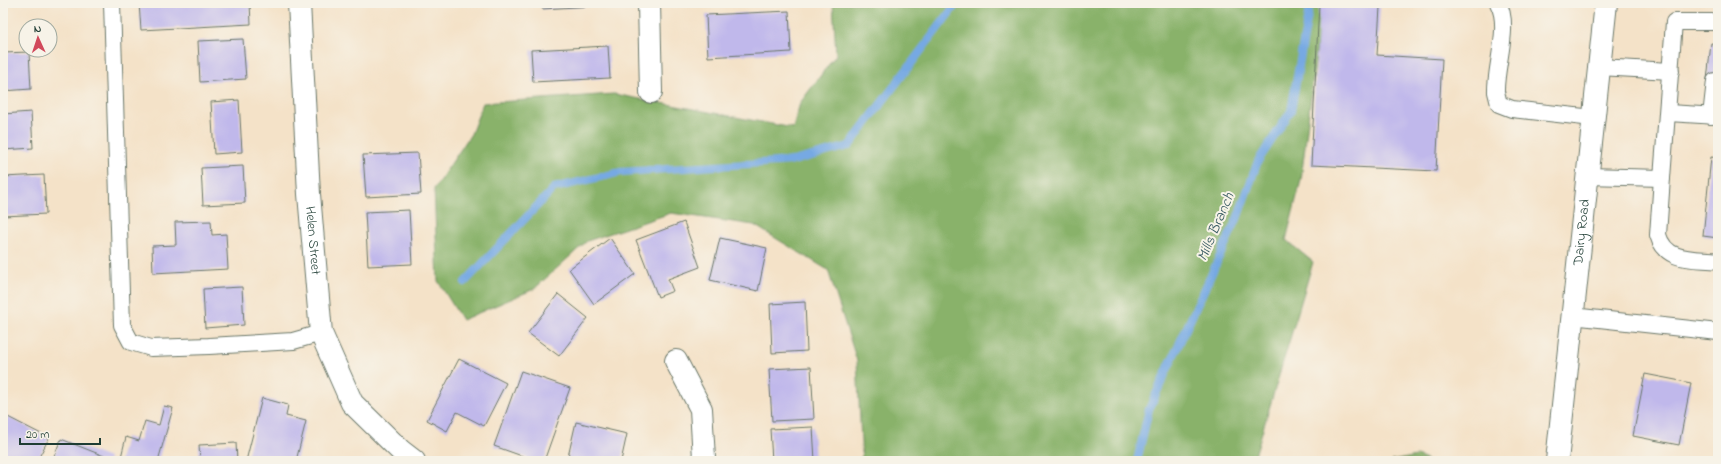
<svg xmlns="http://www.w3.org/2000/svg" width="1721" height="464" font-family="'Indie Flower',sans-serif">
<rect width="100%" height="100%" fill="#f7f3e8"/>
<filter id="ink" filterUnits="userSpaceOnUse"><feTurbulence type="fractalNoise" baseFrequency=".025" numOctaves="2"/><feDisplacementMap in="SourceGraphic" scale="8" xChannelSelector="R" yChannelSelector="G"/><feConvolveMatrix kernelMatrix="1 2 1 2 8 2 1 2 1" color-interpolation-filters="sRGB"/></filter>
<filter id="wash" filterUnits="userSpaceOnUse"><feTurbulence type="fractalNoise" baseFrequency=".012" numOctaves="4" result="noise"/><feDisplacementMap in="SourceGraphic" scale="16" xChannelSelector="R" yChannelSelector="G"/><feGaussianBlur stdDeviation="0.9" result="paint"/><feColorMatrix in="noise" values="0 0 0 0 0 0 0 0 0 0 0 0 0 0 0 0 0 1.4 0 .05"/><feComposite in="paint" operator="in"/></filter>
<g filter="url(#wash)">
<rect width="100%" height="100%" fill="#f4e2c8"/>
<!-- forest -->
<g fill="#89b26a" stroke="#54784f">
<path d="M833 3H1322L1301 180 1286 240 1313 262 1254 459 1260 461H862L857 361 828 270 754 225 671 213 587 241 534 289 462 320 438 281 434 189 471 134 483 103 614 94 793 128 800 103 836 55Z"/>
<path d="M1417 456 1428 461H1392Z"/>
</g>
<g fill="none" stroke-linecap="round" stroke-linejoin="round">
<!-- stream -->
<g stroke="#76a9e3" stroke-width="8">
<path d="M465 282 554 188 621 172 793 161 849 146 957 3"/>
<path d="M1137 461 1149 409 1237 219 1258 161 1291 111 1310 3"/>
</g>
</g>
<g id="blocks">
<!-- building -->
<g fill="#c0b8eb">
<path d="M139 3H250L251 24 141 30Z"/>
<path d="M542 3H594V6L542 9Z"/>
<path d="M1319 4 1380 7 1377 55 1442 59 1436 171 1311 165Z"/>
<path d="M789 11 791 52 708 57 706 15Z"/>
<path d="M243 39 246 79 200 82 198 41Z"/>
<path d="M1711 43 1718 44V81L1707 80Z"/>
<path d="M608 46 610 78 533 82 531 50Z"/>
<path d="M29 52 31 89 3 91V53Z"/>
<path d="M239 100 242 152 214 154 211 102Z"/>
<path d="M31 112 33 148 3 150V114Z"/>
<path d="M418 153 421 194 366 197 363 155Z"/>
<path d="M1711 157 1718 158V238L1703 236Z"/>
<path d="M243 166 245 203 203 205 201 168Z"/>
<path d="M44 175 46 214 3 216V177Z"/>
<path d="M409 210 412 264 368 266 365 212Z"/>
<path d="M211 221 212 235 226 234 228 269 153 273 152 246 176 245 175 222Z"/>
<path d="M684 222 700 267 668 279 673 291 658 297 636 240Z"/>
<path d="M610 238 635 274 594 304 569 269Z"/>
<path d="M720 238 767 248 758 291 710 280Z"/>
<path d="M242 287 244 325 205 328 203 289Z"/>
<path d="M558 294 588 318 559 356 528 333Z"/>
<path d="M805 302 807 351 772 353 770 304Z"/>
<path d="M459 359 506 383 484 426 457 412 447 431 427 420Z"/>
<path d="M811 367 814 419 772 421 769 369Z"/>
<path d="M521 371 570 388 544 461H536L494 446Z"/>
<path d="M1645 374 1691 383 1679 445 1633 436Z"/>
<path d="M262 398 288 405 286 416 306 421 296 461H281L269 458 268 461H246Z"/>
<path d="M164 406 173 408 158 461H120L126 437 139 441 145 421 159 425Z"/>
<path d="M4 415 49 438 37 461H3Z"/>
<path d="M576 422 627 434 621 461H567Z"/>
<path d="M813 427 815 461H772L770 429Z"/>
<path d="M61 439 109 458 108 461H52Z"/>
<path d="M236 443 237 461H200L199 445Z"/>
</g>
</g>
</g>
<g filter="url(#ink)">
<use href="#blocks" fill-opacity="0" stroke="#6a7768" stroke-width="1"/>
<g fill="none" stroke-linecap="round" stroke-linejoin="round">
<defs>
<g id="service">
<path d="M112 3 122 325 131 342 151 348 209 346 293 341 321 333"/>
<path d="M1498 3C1511 26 1495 66 1496 92 1497 96 1498 100 1499 104L1512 109 1593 118"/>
<path d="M1599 67 1671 71"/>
<path d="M1668 113 1718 116"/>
<path d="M1711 116 1715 81"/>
<path d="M1587 176 1662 178 1674 22H1718"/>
<path d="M1662 178 1658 235C1666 263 1694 258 1718 261"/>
<path d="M1572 316 1718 332"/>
</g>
<g id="minor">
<path id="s1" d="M299 3 309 194 321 333 352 403 401 451 414 461"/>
<path d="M649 3 651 92"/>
<path d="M676 361 701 409 704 458 703 461"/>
</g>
<g id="tertiary">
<path id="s2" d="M1557 461 1606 3"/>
</g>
</defs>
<!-- service casing -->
<use href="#service" stroke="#6a7768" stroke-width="18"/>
<!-- minor casing -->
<use href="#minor" stroke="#6a7768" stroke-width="24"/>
<!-- tertiary casing -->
<use href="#tertiary" stroke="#6a7768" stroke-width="24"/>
<!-- service -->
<use href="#service" stroke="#fff" stroke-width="16"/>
<!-- minor -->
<use href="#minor" stroke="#fff" stroke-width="22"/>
<!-- tertiary -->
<use href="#tertiary" stroke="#fff" stroke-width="22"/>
</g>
</g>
<g text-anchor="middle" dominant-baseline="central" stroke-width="4" stroke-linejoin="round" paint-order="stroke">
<!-- street labels -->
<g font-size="14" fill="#1f3d34" stroke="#f7f3e8">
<text stroke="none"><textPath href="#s2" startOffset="230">Dairy Road</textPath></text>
<text stroke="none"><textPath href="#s1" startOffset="238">Helen Street</textPath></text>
</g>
<!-- water labels -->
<g font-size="15" font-style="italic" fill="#355860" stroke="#f7f3e8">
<text transform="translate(1216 227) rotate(-67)">Mills Branch</text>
</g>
</g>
<!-- margin -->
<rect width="1721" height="464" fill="none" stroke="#f7f3e8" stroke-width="16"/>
<!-- north arrow -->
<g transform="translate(38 38) rotate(357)"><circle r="19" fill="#f7f3e8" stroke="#a1aaa0"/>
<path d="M0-3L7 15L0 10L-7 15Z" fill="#d1495b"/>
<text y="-6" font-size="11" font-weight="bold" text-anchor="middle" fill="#1f3d34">N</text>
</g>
<!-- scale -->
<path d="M20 438v6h80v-6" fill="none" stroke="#1f3d34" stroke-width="2"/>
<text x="26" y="438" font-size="12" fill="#1f3d34" stroke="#f7f3e8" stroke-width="3" paint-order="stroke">20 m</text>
</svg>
